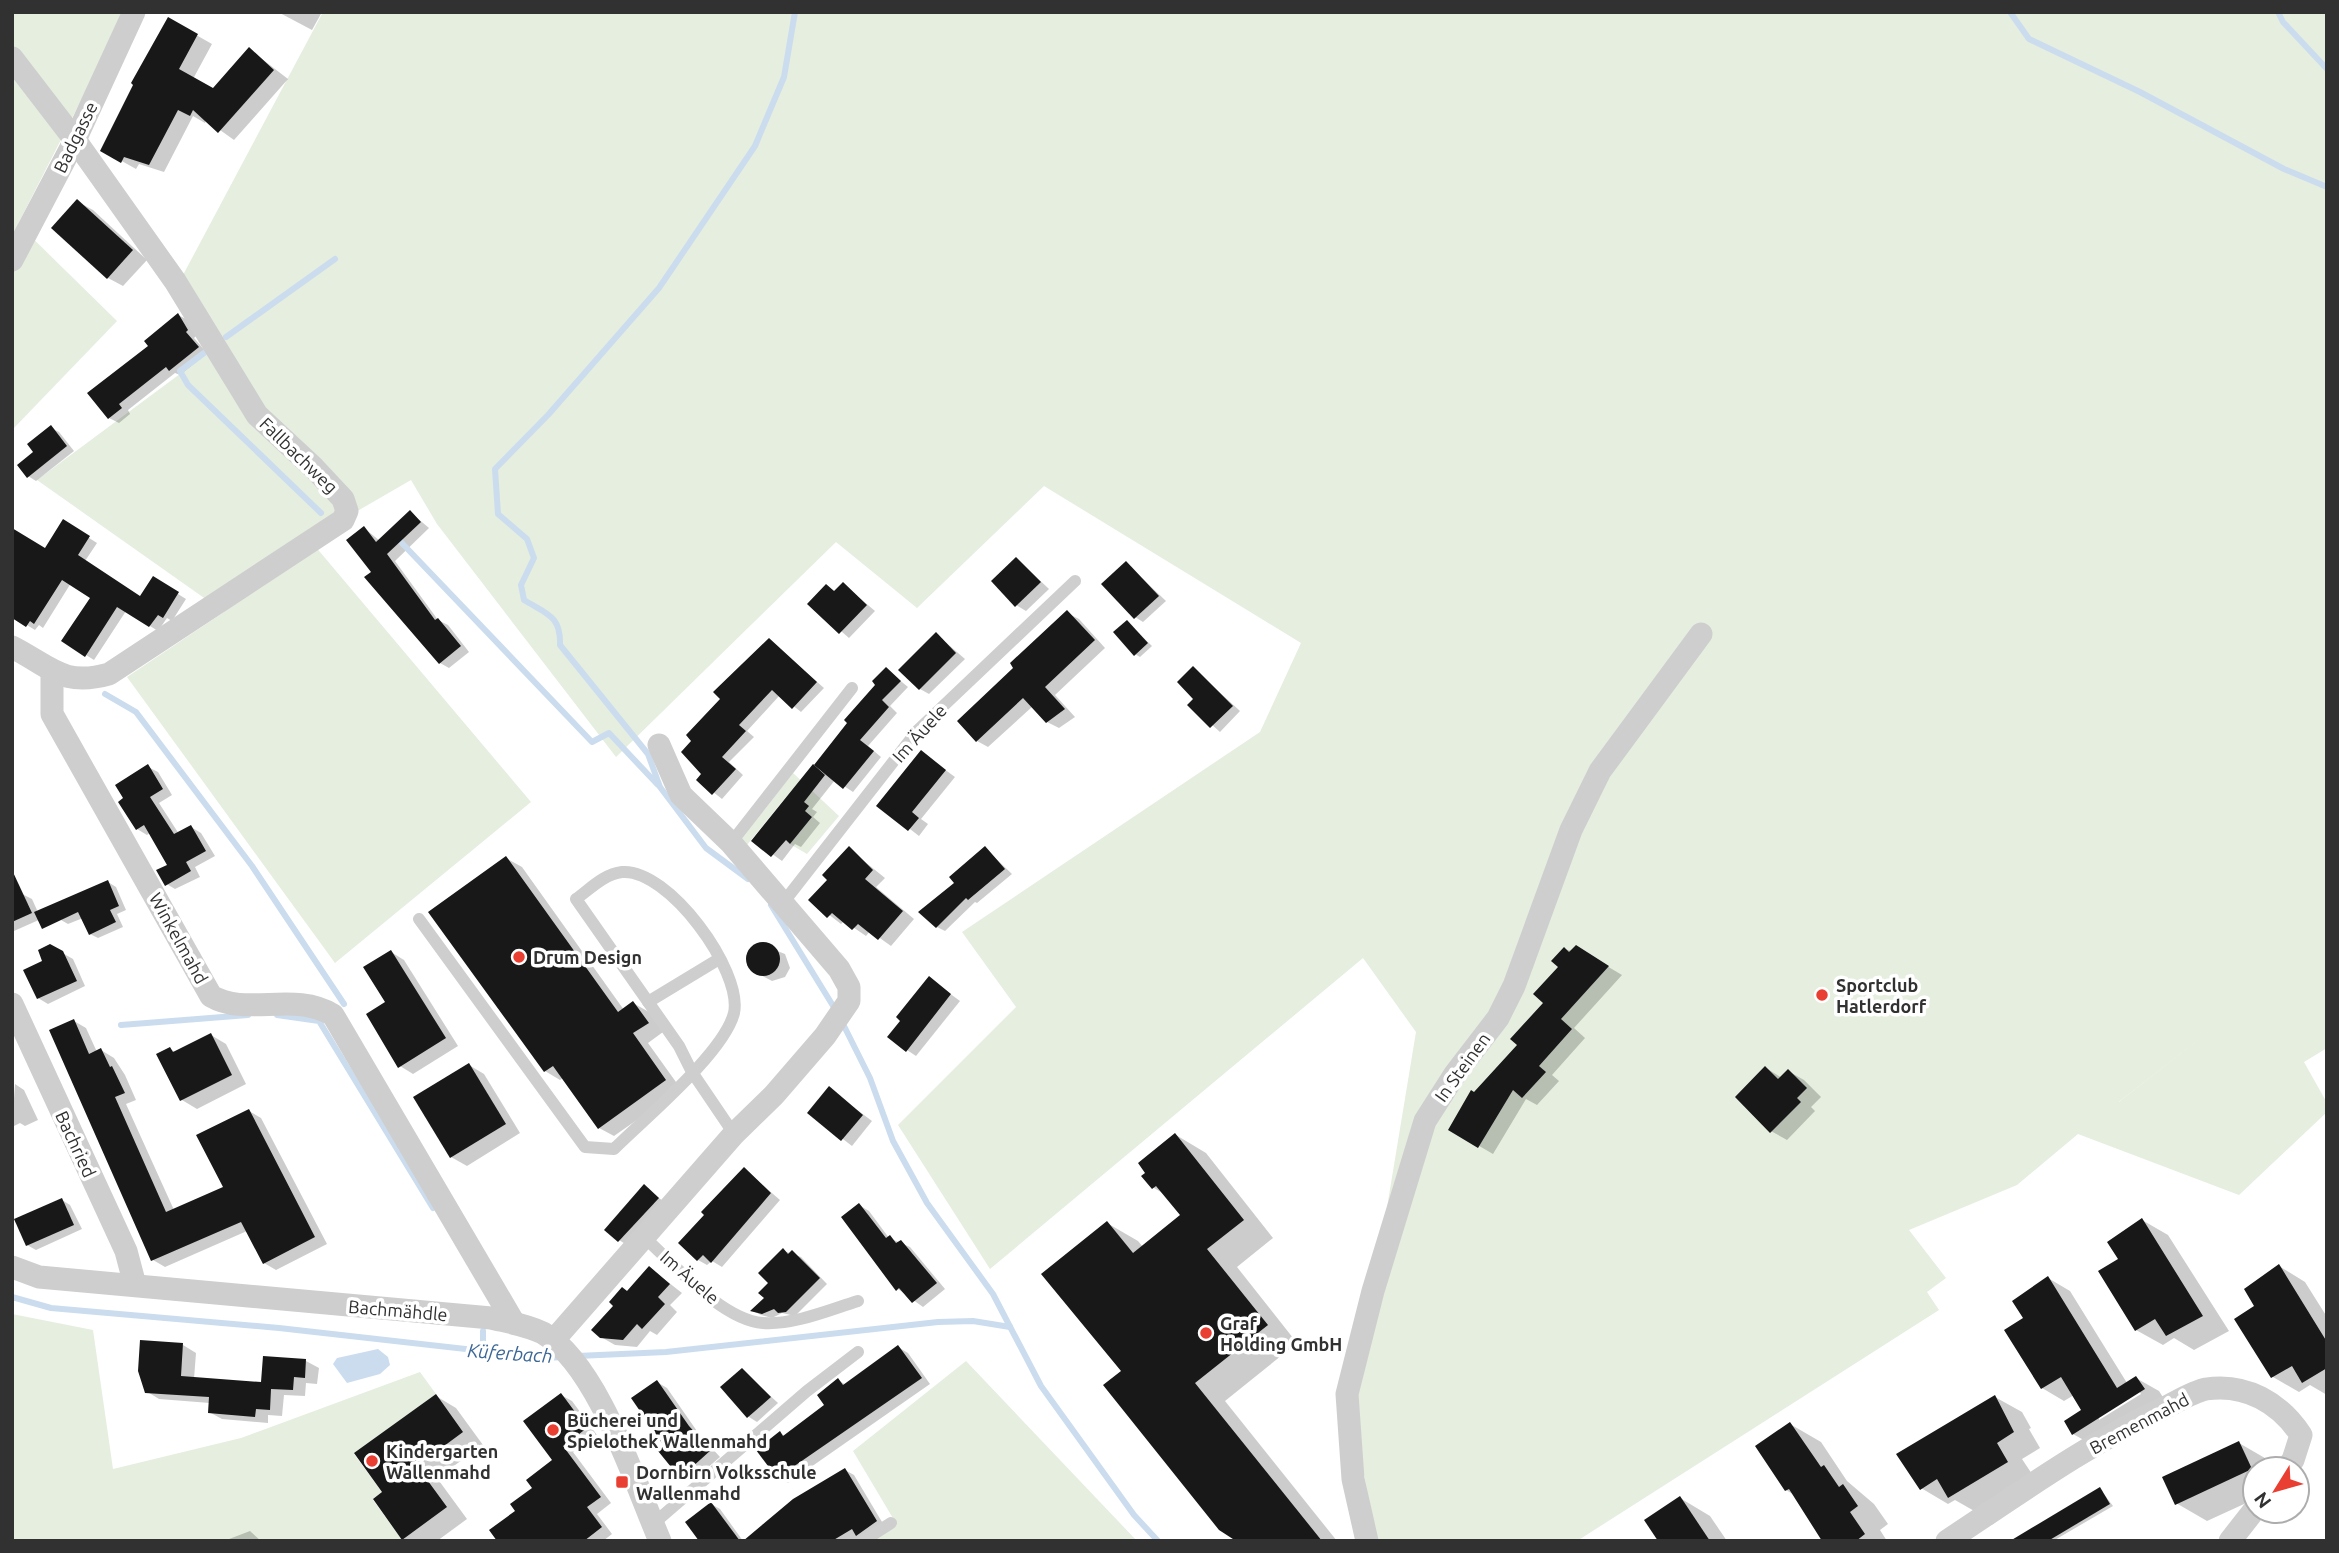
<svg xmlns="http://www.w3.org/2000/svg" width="2339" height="1553" font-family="Ubuntu,sans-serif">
<rect width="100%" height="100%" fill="#fff"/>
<!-- green -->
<g fill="#e5eedf" fill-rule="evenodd">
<path d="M12 12H126L18 224 117 321 12 430Z"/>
<path d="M323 12H2327V1048L2304 1062 2327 1103V1112L2239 1195 2078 1134 2017 1185 1909 1230 1946 1278 1927 1292 1939 1310 1577 1541H1376L1353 1413 1416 1032 1363 958 990 1269 898 1125 1016 1007 962 932 1260 732 1301 643 1044 486 917 608 836 542 616 757 437 524 411 480 309 539 531 802 335 963 127 677 224 612 37 480 223 342 183 275ZM2250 999 2119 1102 2120 1101Z"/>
<path d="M793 773 839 816 807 854 790 844 812 817 786 797 747 845 741 840Z"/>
<path d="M12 1314 93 1330 113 1469 241 1438 420 1372 436 1394 354 1454 382 1492 373 1500 403 1541H12Z"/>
<path d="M966 1361 1137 1541H872L897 1525 853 1451Z"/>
</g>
<!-- water -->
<path fill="#cbdcee" d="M378 1349 388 1357 390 1365 380 1374 347 1383 333 1364 337 1358Z"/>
<!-- shadow -->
<g fill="#0003" fill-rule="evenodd">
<path d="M278 12H322L312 30Z"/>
<path d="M168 19 212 44 193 79 213 90 249 49 288 79 234 140 206 120 205 123 193 116 164 172 139 164 136 169 102 150Z"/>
<path d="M78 202 93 210 147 260 123 286 108 278Z"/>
<path d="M178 315 188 320 197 335 194 338 207 353 180 375 175 373 128 410 130 414 119 423 109 418 151 346Z"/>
<path d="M51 428 59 432 74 451 36 481 28 476Z"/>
<path d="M410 512 429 528 395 561 438 620 448 625 469 652 449 668 440 663 374 572 364 528 380 541Z"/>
<path d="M72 527 97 543 85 561 141 598 154 579 186 599 172 621 167 618 158 631 126 611 94 660 86 655 92 597 71 583 43 628 39 625 35 630 12 616 46 550Z"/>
<path d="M1017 559 1049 589 1026 611 1016 605Z"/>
<path d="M1126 563 1166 601 1143 622 1135 617Z"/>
<path d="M843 584 875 611 849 638 810 604 826 586 836 592Z"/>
<path d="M1067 613 1079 619 1105 648 1055 695 1075 717 1059 728 1047 722 1033 706 988 747 977 741 1016 668Z"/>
<path d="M1127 622 1152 646 1140 657 1135 654Z"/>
<path d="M936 634 965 659 929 694 920 689Z"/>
<path d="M769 640 824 688 801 712 780 695 747 731 754 737 729 762 743 775 722 799 698 780 704 774 722 699Z"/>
<path d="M1193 668 1240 711 1220 732 1190 705 1196 699Z"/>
<path d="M886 669 908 687 890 706 897 713 868 746 881 757 853 792 835 780 812 809 817 812 813 817 820 823 801 847 795 844 782 861 753 840 850 723Z"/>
<path d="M921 752 955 777 921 819 928 824 919 836 879 805Z"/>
<path d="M148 767 158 772 172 795 159 803 179 834 191 827 201 833 215 856 195 867 200 877 175 889 165 883 169 865 151 832 147 835 137 829Z"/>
<path d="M985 848 1012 874 977 903 975 902 945 931 937 927 956 883Z"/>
<path d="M849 849 885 878 876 887 914 919 891 946 870 931 866 936 844 921 841 924 810 900 829 880Z"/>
<path d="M506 858 522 867 624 1010 633 1003 649 1012 663 1032 648 1043 681 1089 614 1136 599 1128 563 1078 560 1080 545 1071Z"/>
<path d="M108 882 116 887 126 910 117 914 123 927 98 938 90 934 83 918 68 924 61 920Z"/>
<path d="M22 894 32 899 41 919 14 931 12 898Z"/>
<path d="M760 944 785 954 790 968 785 977 772 981 751 970 747 960 751 949Z"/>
<path d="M50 946 73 959 85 986 48 1004 38 998Z"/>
<path d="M1564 949 1590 956 1622 975 1574 1028 1585 1038 1552 1075 1559 1081 1537 1105 1526 1099 1493 1154 1450 1129 1474 1095 1519 1045 1546 1003Z"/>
<path d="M391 952 404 960 458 1046 413 1074 400 1066 387 1003Z"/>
<path d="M930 979 960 1001 916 1056 907 1050Z"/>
<path d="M74 1021 86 1028 97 1052 101 1050 114 1058 125 1075 136 1100 126 1104 174 1210 225 1188 249 1111 261 1118 327 1244 276 1270 264 1263 247 1231 165 1267 153 1260Z"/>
<path d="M211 1035 226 1044 246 1084 197 1109 182 1100 170 1049 177 1053Z"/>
<path d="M469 1065 484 1074 520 1133 467 1166 451 1157Z"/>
<path d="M1766 1068 1782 1078 1788 1071 1804 1080 1821 1097 1811 1107 1815 1111 1787 1140 1771 1131Z"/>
<path d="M15 1084 24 1090 38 1120 25 1126 20 1123 12 1127Z"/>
<path d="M829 1089 872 1121 852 1146 809 1113Z"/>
<path d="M1176 1135 1206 1153 1273 1238 1237 1267 1297 1343 1225 1401 1337 1541H1239L1107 1223 1138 1241 1143 1247 1182 1216 1166 1195 1154 1188 1144 1176Z"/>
<path d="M744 1169 780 1200 722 1267 712 1261 707 1265 698 1260 706 1215Z"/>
<path d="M644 1187 667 1204 627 1245 619 1240Z"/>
<path d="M62 1200 70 1205 82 1229 36 1250 27 1245Z"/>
<path d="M859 1205 869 1211 889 1238 910 1247 945 1289 923 1307 898 1289Z"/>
<path d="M2142 1220 2168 1235 2229 1331 2194 1350 2174 1338 2163 1345 2136 1330 2120 1259Z"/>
<path d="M784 1251 801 1257 827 1284 795 1316 782 1313 772 1318 761 1315 753 1311 766 1298Z"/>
<path d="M2279 1266 2305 1282 2327 1317V1395L2310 1385 2299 1392 2273 1377 2257 1307Z"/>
<path d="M650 1268 682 1293 670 1305 677 1312 657 1335 650 1331 637 1347 615 1345 601 1337 628 1292Z"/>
<path d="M2048 1278 2070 1291 2127 1383 2136 1378 2159 1391 2166 1402 2096 1447 2073 1434 2083 1411 2074 1395 2064 1401 2042 1388 2026 1318ZM2139 1391 2141 1394 2099 1420V1416Z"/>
<path d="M183 1345 196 1353 194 1379 263 1384 265 1358 306 1361 319 1368 317 1384 306 1383 305 1396 284 1395 282 1416 268 1415V1423L222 1419 209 1412 210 1403 159 1399 146 1391Z"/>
<path d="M898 1347 908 1353 930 1384 788 1483 778 1477 780 1433 785 1436 826 1405 838 1380 846 1385Z"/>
<path d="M742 1370 778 1403 757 1422 749 1417 723 1387Z"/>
<path d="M657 1382 667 1388 699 1434 720 1457 691 1482 681 1476 666 1447Z"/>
<path d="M561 1395 572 1401 597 1435 573 1452 611 1503 597 1514 612 1534 603 1541H494L555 1460Z"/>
<path d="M436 1396 456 1408 483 1445 437 1478 467 1519 437 1541H408L403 1538 385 1493Z"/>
<path d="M1995 1397 2022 1412 2031 1428 2029 1429 2040 1448 2022 1459 2034 1477 1976 1512 1955 1500 1948 1504 1921 1488Z"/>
<path d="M1790 1424 1821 1442 1847 1481 1874 1504 1888 1524 1880 1530 1887 1541H1825L1796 1496 1786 1490Z"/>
<path d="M2239 1443 2270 1461 2273 1469H2255V1499L2207 1521 2176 1503Z"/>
<path d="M845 1470 854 1475 885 1527 864 1541H746Z"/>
<path d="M2100 1489 2113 1506 2053 1541H2011Z"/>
<path d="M1680 1498 1710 1516 1727 1541H1660Z"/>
<path d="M711 1504 720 1509 743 1541H701Z"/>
<path d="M250 1531 261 1541H224Z"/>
</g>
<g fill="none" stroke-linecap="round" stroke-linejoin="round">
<!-- stream -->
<g stroke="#cbdcee" stroke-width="6">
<path d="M2010 12 2029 39 2140 92 2284 169 2327 187"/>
<path d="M2278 12 2283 22 2327 69"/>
<path d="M226 337 335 259"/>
<path d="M204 353 180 371 188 385 321 513"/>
<path d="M398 539 592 742 609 733 658 785"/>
<path d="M105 694 136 712 252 866 344 1004"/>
<path d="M748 879 706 848 660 787 648 754 560 645C561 616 547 614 524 600L521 585 534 558 527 539 498 514 495 469 548 415 659 288 755 146 784 77 795 12"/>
<path d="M771 905 835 1009"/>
<path d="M277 1015 319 1021 433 1208"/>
<path d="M842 1022 870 1078 893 1141 927 1203 993 1294 1041 1386 1134 1515 1158 1541"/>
<path d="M121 1025 248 1015"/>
<path d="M12 1297 51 1308 279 1328 546 1358 563 1357"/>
<path d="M483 1331V1349"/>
<path d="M577 1356 666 1352 938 1322 973 1321 1010 1327"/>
</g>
</g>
<!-- building -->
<g fill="#181818">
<path d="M168 17 198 34 179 69 213 88 249 47 274 70 218 133 193 110 190 116 178 110 149 165 124 157 121 163 100 151 133 85 131 83Z"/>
<path d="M77 199 133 250 107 279 51 228Z"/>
<path d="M178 313 188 330 186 332 199 347 169 371 166 367 119 404 122 408 108 419 87 393 148 346 144 341Z"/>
<path d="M51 425 67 446 27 478 17 465 33 452 27 444Z"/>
<path d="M410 510 421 522 387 554 435 620 438 618 461 646 439 664 364 577 371 572 346 540 364 526 376 542Z"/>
<path d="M63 519 90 536 78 555 140 596 153 576 179 592 163 618 158 615 149 627 117 607 85 657 61 641 90 598 62 580 34 624 30 621 26 627 12 618V528L45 548Z"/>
<path d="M1016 557 1041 582 1015 607 991 581Z"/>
<path d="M1126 561 1159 596 1134 619 1101 584Z"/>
<path d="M843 582 867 605 839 634 807 604 826 584 834 591Z"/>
<path d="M1067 610 1095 640 1045 687 1065 709 1046 723 1023 698 976 742 957 721 1013 668 1010 663Z"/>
<path d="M1127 620 1148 643 1134 656 1113 632Z"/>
<path d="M936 632 956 653 919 690 898 670Z"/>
<path d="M769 638 817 682 792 709 772 690 739 725 746 731 722 757 736 769 712 795 696 780 701 774 681 752 691 741 686 735 720 699 713 692Z"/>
<path d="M1193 666 1233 706 1210 728 1187 705 1193 699 1177 682Z"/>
<path d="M886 667 901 681 882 700 889 707 860 740 874 751 843 789 814 765 847 723 844 720 875 685 872 681Z"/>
<path d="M921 750 946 770 912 812 919 818 908 831 876 806Z"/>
<path d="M148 764 163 789 150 797 174 834 191 825 206 851 186 862 191 871 165 886 156 870 167 865 144 825 136 830 118 802 123 798 115 785Z"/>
<path d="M813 764 825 775 804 802 809 806 805 811 812 817 790 844 786 840 771 857 751 841Z"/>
<path d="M849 846 873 870 865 879 903 911 878 940 858 924 852 930 832 913 827 918 808 900 827 880 822 875Z"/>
<path d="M985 846 1005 869 968 900 966 898 936 928 918 912 954 883 949 877Z"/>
<path d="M506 856 618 1012 633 1001 649 1023 633 1033 666 1080 598 1129 553 1066 544 1072 428 912Z"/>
<path d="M12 870 32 913 12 922Z"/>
<path d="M108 880 119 906 110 910 116 922 89 935 78 912 42 929 34 912Z"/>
<circle cx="763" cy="959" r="17"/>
<path d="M50 944 63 951 77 981 37 999 23 970 42 961 38 950Z"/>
<path d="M1576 945 1609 966 1561 1019 1572 1029 1539 1066 1546 1072 1522 1098 1513 1090 1478 1148 1448 1130 1471 1090 1474 1092 1517 1045 1510 1039 1543 1003 1533 994 1558 967 1551 961 1564 947 1569 952Z"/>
<path d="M391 950 446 1038 398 1068 366 1014 385 1002 363 967Z"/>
<path d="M929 976 951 994 906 1052 887 1037 900 1021 896 1017Z"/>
<path d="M74 1019 89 1054 101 1048 110 1067 112 1066 125 1093 115 1097 166 1212 223 1187 196 1135 249 1109 315 1237 263 1264 241 1222 151 1261 49 1030Z"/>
<path d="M211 1033 232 1075 180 1101 156 1054 170 1047 173 1052Z"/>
<path d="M469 1063 506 1124 450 1158 413 1097Z"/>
<path d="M1765 1066 1778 1079 1788 1069 1807 1088 1797 1098 1801 1102 1770 1133 1735 1097Z"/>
<path d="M829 1086 863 1115 841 1141 807 1113Z"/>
<path d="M1175 1133 1244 1220 1207 1249 1268 1325 1195 1383 1322 1541H1236L1219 1530 1103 1385 1121 1371 1041 1274 1107 1221 1133 1253 1180 1215 1156 1186 1152 1189 1141 1176 1145 1173 1138 1163Z"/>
<path d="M744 1167 771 1193 711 1263 703 1255 697 1261 678 1243 704 1215 701 1212Z"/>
<path d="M644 1184 659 1198 618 1242 604 1230Z"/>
<path d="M62 1198 74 1225 26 1246 14 1219Z"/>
<path d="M859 1203 886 1238 890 1235 896 1243 901 1240 937 1283 912 1303 899 1288 896 1291 841 1217Z"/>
<path d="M2142 1218 2203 1316 2166 1336 2155 1319 2135 1331 2098 1271 2118 1259 2107 1242Z"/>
<path d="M783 1248 788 1254 792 1250 820 1278 786 1312 778 1313 774 1309 762 1314 750 1311 764 1298 758 1293 768 1283 758 1273Z"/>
<path d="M2279 1264 2327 1342V1368L2302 1383 2292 1366 2271 1378 2234 1319 2254 1306 2244 1289Z"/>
<path d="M649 1266 670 1284 658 1297 665 1304 642 1329 637 1324 623 1340 600 1338 591 1330 613 1306 609 1302 622 1287 627 1291Z"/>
<path d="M2048 1276 2117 1388 2136 1376 2145 1389 2072 1435 2064 1421 2081 1410 2061 1377 2041 1389 2004 1330 2023 1318 2012 1301Z"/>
<path d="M140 1340 183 1343 181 1376 261 1382 263 1356 306 1359 305 1378 294 1377 293 1390 271 1389 270 1410 256 1409 255 1417 208 1413 209 1397 145 1393 138 1371Z"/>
<path d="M898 1345 922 1378 777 1478 756 1450 780 1431 783 1436 824 1405 817 1395 838 1378 843 1385Z"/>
<path d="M742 1368 771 1397 747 1418 720 1387Z"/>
<path d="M657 1380 689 1426 711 1450 680 1478 658 1451 664 1446 631 1398Z"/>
<path d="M561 1393 587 1428 563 1446 601 1497 587 1507 602 1527 584 1541H497L489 1530 515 1511 510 1504 532 1488 526 1480 552 1460 523 1421Z"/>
<path d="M436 1394 463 1432 417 1466 447 1507 402 1540 373 1499 382 1492 354 1453Z"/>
<path d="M1995 1395 2014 1432 1997 1443 2008 1462 1948 1498 1937 1479 1920 1490 1896 1454Z"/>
<path d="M1790 1422 1821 1467 1824 1465 1839 1487 1843 1484 1858 1506 1850 1512 1865 1534 1856 1541H1822L1789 1489 1785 1491 1755 1446Z"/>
<path d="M2239 1441 2252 1469 2175 1505 2162 1477Z"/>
<path d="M845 1468 877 1521 856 1536 852 1529 832 1541H743L793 1499Z"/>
<path d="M2100 1487 2110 1504 2048 1541H2010Z"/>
<path d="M1680 1496 1710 1541H1658L1644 1520Z"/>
<path d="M711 1502 740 1541H699L685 1522Z"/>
</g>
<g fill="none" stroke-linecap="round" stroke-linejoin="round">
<!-- service -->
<g stroke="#cecece" stroke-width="12">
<path d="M731 843 852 688"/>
<path d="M783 903 918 730 1075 581"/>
<path d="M419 919 585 1147 614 1149C644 1119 724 1053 734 1013 743 971 668 868 622 872 604 874 590 889 576 899L679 1046 692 1072 734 1134"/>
<path d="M648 1002 719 959"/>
<path d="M645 1238C675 1265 722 1320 763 1323 794 1325 829 1310 858 1301"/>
<path d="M653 1524 807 1391 858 1352"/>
<path d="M863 1541 891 1523"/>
</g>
<!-- minor -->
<g stroke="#cecece" stroke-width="23">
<path d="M12 58 75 140 175 281 257 415 314 468 343 499 347 511 343 520 109 674C63 687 51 667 12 647"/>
<path d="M12 260 75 140 134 12"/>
<path d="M52 673V714L211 996C247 1017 294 991 333 1015L514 1323"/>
<path d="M12 1004 126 1251 135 1285"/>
<path d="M12 1267 39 1277 491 1318C508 1322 527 1325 543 1333 598 1365 635 1483 660 1541"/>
<path d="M553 1341 734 1134 774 1095 825 1036 849 1001V987L839 969 731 843 681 795 659 745"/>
<path d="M1367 1541 1353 1479 1347 1394 1373 1291 1425 1121 1455 1074 1498 1018 1514 986 1571 830 1600 771 1701 634"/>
<path d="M1947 1541C2017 1495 2086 1445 2162 1409 2175 1403 2192 1392 2206 1389 2246 1383 2280 1403 2301 1435L2293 1460 2286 1469"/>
<path d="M2230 1541 2255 1509"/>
</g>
</g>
<!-- markers -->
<g fill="#e93e32" stroke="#fff" stroke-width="2.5">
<circle cx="519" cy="957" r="7"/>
<circle cx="1822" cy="995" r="7"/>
<circle cx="1206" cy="1333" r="7"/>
<circle cx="553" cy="1430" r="7"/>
<circle cx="372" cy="1461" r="7"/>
<rect x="615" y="1475" width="14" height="14" rx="3.5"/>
</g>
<g text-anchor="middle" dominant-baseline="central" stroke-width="7" stroke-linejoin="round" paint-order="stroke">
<!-- street labels -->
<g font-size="18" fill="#313131" stroke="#fff">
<text transform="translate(75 137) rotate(-64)">Badgasse</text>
<text transform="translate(299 455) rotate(44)">Fallbachweg</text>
<text transform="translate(919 733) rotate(-48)">Im Äuele</text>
<text transform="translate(179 938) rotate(61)">Winkelmahd</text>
<text transform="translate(1462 1067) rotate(-54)">In Steinen</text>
<text transform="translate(76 1144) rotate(65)">Bachried</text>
<text transform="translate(690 1277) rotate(41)">Im Äuele</text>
<text transform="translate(398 1310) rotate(5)">Bachmähdle</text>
<text transform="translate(2139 1423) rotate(-28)">Bremenmahd</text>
</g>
<!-- poi labels -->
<g font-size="18" font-weight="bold" fill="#313131" stroke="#fff" text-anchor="start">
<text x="533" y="957">Drum Design</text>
<text x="1836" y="985">Sportclub<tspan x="1836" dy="21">Hatlerdorf</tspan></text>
<text x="1220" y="1323">Graf<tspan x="1220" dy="21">Holding GmbH</tspan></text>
<text x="567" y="1420">Bücherei und<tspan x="567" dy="21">Spielothek Wallenmahd</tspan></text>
<text x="386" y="1451">Kindergarten<tspan x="386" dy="21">Wallenmahd</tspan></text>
<text x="636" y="1472">Dornbirn Volksschule<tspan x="636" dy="21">Wallenmahd</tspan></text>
</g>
<!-- water labels -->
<g font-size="19" font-style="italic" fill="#3c6796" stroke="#fff">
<text transform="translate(510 1353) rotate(4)">Küferbach</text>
</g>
</g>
<!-- border -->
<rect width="2339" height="1553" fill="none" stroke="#313131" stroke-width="28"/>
<!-- north arrow -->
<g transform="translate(2276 1490) rotate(233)"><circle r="33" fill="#ffffff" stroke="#adadad" stroke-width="2"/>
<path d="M0-5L12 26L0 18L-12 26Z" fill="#e93e32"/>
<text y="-10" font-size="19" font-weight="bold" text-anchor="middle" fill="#313131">N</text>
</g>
</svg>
